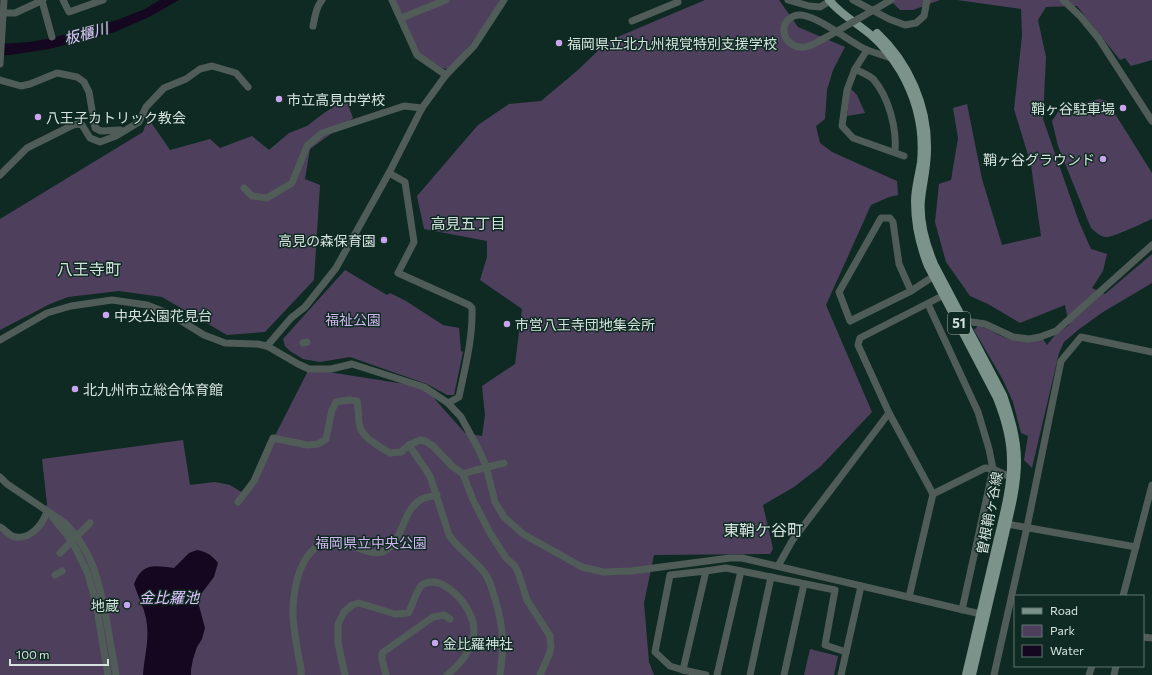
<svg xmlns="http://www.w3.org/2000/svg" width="1152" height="675" font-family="Commissioner,'Noto Sans JP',sans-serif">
<rect width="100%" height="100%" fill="#0f2a22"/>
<!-- green -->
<g fill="#4e405d">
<path d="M395 0H500L475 39 452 66 447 69 442 68 418 52Z"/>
<path d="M705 0H779L798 27 845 47 833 70 827 90 825 119 816 126 820 143 832 152 897 181 898 195 889 197 871 205 826 305 872 412 821 466 794 487 763 505 773 549 770 554 654 555 644 603 649 662 654 675H0V530L15 540 36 528 47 504 42 459 183 440 190 485 215 482 230 485 245 494 309 369 424 387 465 433 482 436 485 415 482 386 515 364 522 309 480 280 487 257V241L424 229 417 196 478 125 509 104 541 101 578 70 608 41Z"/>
<path d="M890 0H940L913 10H900Z"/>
<path d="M957 0H1152V60L1131 66 1125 58 1120 60 1077 6 1046 7 1038 20 1046 57 1043 119 1079 222 1091 249 1107 254 1103 271 1092 288 1105 294 1152 254V283L1103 312 1078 330 1064 342 1059 353 1032 468 1024 460 1028 436 1021 433 1013 402 1003 380 974 330 978 326C987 327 995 334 1004 337 1016 342 1031 339 1043 339L1047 345 1055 335 1069 325 1065 305 1020 323 988 304 970 296 946 262 935 222 939 184 951 180 958 138 953 108 967 104 982 179 1002 245 1041 236 1031 165 1014 109 1022 36 1021 9Z"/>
<path d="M850 88 857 95 865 113 847 116Z"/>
<path d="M346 99 353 118 310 149 305 179 320 185 314 280 265 332 227 335 162 297 119 291 68 297 50 304 0 330V219L143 132 148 118 170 150 210 139 220 148 252 136 269 150 289 133 307 126 324 113Z"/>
<path d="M1099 99 1107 101 1152 173V219C1142 223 1113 238 1105 237 1099 236 1095 231 1091 228L1058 146 1052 121 1060 109Z"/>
<path d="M345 270 387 295 390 293 406 301 443 325 459 328 461 351 463 352 454 395H447L427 384 350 357 320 362 303 359 290 351 285 346 283 339Z"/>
<path d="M810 649 838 656 834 675H804Z"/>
</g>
<!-- water -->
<g fill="#14071f">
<path d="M160 0H179L149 17 115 32 49 49 10 55H0V44L30 42 52 38 117 20 145 9Z"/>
<path d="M197 550C207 552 212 555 218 563L214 577 201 594 198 602 205 628 202 639 197 647 193 659 191 670V675H143C144 658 149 642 147 625 146 611 138 597 134 584 143 562 154 566 174 568L189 553Z"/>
</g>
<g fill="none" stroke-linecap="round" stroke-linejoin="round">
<!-- minor -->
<g stroke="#505c57" stroke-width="7">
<path d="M63 0 69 12 103 0"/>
<path d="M392 0 417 55 446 75"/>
<path d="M788 0 809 6 820 7 832 0"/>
<path d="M853 0 889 19 905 25 916 23 924 16 927 0"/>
<path d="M1063 0 1081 17 1099 39 1152 121"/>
<path d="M42 1 52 37"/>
<path d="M0 13H15L43 0"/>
<path d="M401 18 446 0"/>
<path d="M632 21 678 2 677 0"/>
<path d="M313 26C315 16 316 8 322 0"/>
<path d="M825 38C818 41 812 46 805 47 785 50 775 24 794 16 811 9 850 43 867 50 875 53 883 55 891 58"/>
<path d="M867 50 855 69 847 90 842 126 853 138 904 156"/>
<path d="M0 64 4 0"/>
<path d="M855 69C860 72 870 75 874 80 889 98 897 129 895 152"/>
<path d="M0 80 21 86 30 84 57 73 77 77 84 82 89 92 95 128 101 131 120 130"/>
<path d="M389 173 405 182 414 242 398 273 469 305 472 308C473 338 465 368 459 397L448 403"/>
<path d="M0 175 27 148 73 125 78 124 82 125 90 138 100 142 116 136 139 122 146 107 164 88 186 79 200 69 212 66 236 73 248 87"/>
<path d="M244 188 252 196 267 198 292 183 307 146 322 133 404 106 422 108"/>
<path d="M881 218H890L893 222 899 264 911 291 850 321 839 292Z"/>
<path d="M911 291 934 276"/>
<path d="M928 304 978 412 989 449 993 469 962 610"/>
<path d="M965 321 985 324 1013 337 1029 339 1040 337 1056 331 1152 245"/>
<path d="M0 340 47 313 71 306 112 300 147 305 170 314 204 335 225 343 257 344 267 346 298 364 309 369H331L352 364 424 387 448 403 461 417 479 450 486 466 495 502 504 517 523 534 582 567 603 572 631 571 730 558H742L985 615"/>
<path d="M303 343 307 342"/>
<path d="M267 346 291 318 305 307 336 268 389 173 422 108 446 75 474 46 504 0"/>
<path d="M409 445 430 476 449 535C458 549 473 558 483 571 490 579 492 589 495 599 504 629 504 645 500 675"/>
<path d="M463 474 476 470"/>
<path d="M0 477 7 484 65 523C92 550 99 581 106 617 109 636 113 656 116 675"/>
<path d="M933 494 985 468 993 469 1010 477"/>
<path d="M238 502 254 481 273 438 307 445 318 444 326 439 332 410 336 402 349 400 357 401C359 410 358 415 359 423 361 438 379 446 390 453L401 452 409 445 420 440 425 441 433 446 452 466 463 474 473 500 490 533 506 558 515 566 518 572 527 600 550 636 551 647 549 655 540 675"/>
<path d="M53 518 67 535 76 549 88 574 96 603 108 675"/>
<path d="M1007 524 1136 547"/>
<path d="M0 527C4 529 8 534 12 536 29 542 42 525 47 512"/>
<path d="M778 566 792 541 889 413"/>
<path d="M55 575 62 571"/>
<path d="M1123 596 1152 485"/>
<path d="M909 597 933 494 889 413 858 345 860 338 944 295"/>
<path d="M1143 637 1152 638"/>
<path d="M683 670 670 666 655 652 670 575 706 571"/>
<path d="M301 675V669C298 652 294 634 293 616 292 586 303 533 343 543 356 546 374 558 386 550 404 540 402 509 422 499 426 497 432 496 437 495"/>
<path d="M345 675 338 643V624L344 612 352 605 359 603 395 614 408 613C413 606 416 590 422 585 440 573 463 599 470 614 474 622 475 632 472 641 469 654 457 667 447 675"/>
<path d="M386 675 382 660V653L433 617 444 615 450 619"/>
<path d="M706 675 683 670 706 571 726 568 771 577"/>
<path d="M717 675 741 571"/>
<path d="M750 675 771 577 835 590 825 645 846 652"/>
<path d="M784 675 804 584"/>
<path d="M841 675 861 586"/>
<path d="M994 675 1027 527 1061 361 1081 337 1152 352"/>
<path d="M1089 675 1092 666"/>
<path d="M1114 675 1116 666"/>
</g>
<!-- major -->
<g stroke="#7b938a" stroke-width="8">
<path d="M829 0C840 14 857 23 871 35 883 45 893 59 901 72 917 100 924 131 921 162 919 175 915 189 915 201 915 224 920 246 928 266L997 398C1005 418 1011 439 1011 460 1012 487 1002 521 996 547 986 590 976 632 966 675"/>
<path d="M877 33C909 63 928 106 927 150 927 167 923 182 921 199 919 220 926 245 934 264L1003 395C1010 416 1017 438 1017 461 1017 490 1008 519 1002 547 992 590 982 633 972 675"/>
</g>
<!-- minor-bridge -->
<g stroke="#505c57" stroke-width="7">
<path d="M825 38 891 0"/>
<path d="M476 470 504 463"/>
<path d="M60 553 90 523"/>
</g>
</g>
<!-- markers -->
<g fill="#c8a5ee" stroke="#0f2a22" stroke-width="1.5">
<circle cx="559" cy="43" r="4"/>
<circle cx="279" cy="99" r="4"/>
<circle cx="1123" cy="108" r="4"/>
<circle cx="38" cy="117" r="4"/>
<circle cx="1103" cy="159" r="4"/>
<circle cx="384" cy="240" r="4"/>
<circle cx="106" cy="315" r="4"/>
<circle cx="507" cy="324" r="4"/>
<circle cx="75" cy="389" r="4"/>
<circle cx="127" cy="605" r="4"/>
<circle cx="435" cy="643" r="4"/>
</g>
<g text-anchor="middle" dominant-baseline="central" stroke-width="3" stroke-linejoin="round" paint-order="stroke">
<!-- shield labels -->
<rect fill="#0f2a22" stroke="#99aca5" stroke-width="1" x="948" y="312" width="22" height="22" rx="3"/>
<g font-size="13" font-weight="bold" fill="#d4e3dd">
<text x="959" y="323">51</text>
</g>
<!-- poi labels -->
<g font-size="14" fill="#d4e3dd" stroke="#0f2a22" text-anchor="start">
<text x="567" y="43">福岡県立北九州視覚特別支援学校</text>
<text x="287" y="99">市立高見中学校</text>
<text x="1115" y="108" text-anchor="end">鞘ヶ谷駐車場</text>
<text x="46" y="117">八王子カトリック教会</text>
<text x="1095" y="159" text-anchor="end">鞘ヶ谷グラウンド</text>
<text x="376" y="240" text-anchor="end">高見の森保育園</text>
<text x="114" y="315">中央公園花見台</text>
<text x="515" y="324">市営八王寺団地集会所</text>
<text x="83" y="389">北九州市立総合体育館</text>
<text x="119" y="605" text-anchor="end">地蔵</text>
<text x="443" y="643">金比羅神社</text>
</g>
<!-- park labels -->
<g font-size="14" fill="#d1b6ef" stroke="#0f2a22">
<text x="353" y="319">福祉公園</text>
<text x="371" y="542">福岡県立中央公園</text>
</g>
<!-- street labels -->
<g font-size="14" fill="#d4e3dd" stroke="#0f2a22">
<text transform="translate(989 513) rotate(-79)">曽根鞘ヶ谷線</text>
</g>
<!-- water labels -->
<g font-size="15" font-style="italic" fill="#e0c5fe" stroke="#0f2a22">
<text transform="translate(86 33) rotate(-15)">板櫃川</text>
<text x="169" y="597">金比羅池</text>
</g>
<!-- neighbourhood labels -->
<g font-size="15" fill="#d4e3dd" stroke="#0f2a22">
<text x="468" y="223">高見五丁目</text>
</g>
<!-- quarter labels -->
<g font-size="16" fill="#d4e3dd" stroke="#0f2a22">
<text x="89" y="268">八王寺町</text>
<text x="763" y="529">東鞘ケ谷町</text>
</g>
</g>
<!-- legend -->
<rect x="1014" y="595" width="130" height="72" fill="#0f2a22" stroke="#5e746d"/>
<rect x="1022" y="608" width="20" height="6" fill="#7b938a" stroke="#5e746d"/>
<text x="1050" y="615" font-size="12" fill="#d4e3dd">Road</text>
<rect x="1022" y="625" width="20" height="12" fill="#4e405d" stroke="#5e746d"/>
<text x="1050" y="635" font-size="12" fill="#d4e3dd">Park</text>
<rect x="1022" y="645" width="20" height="12" fill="#14071f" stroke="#5e746d"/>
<text x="1050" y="655" font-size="12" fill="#d4e3dd">Water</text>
<!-- scale -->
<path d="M10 659v6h98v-6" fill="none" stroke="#d4e3dd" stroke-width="2"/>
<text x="16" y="659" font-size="12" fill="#d4e3dd" stroke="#0f2a22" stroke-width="3" paint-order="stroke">100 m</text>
</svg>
